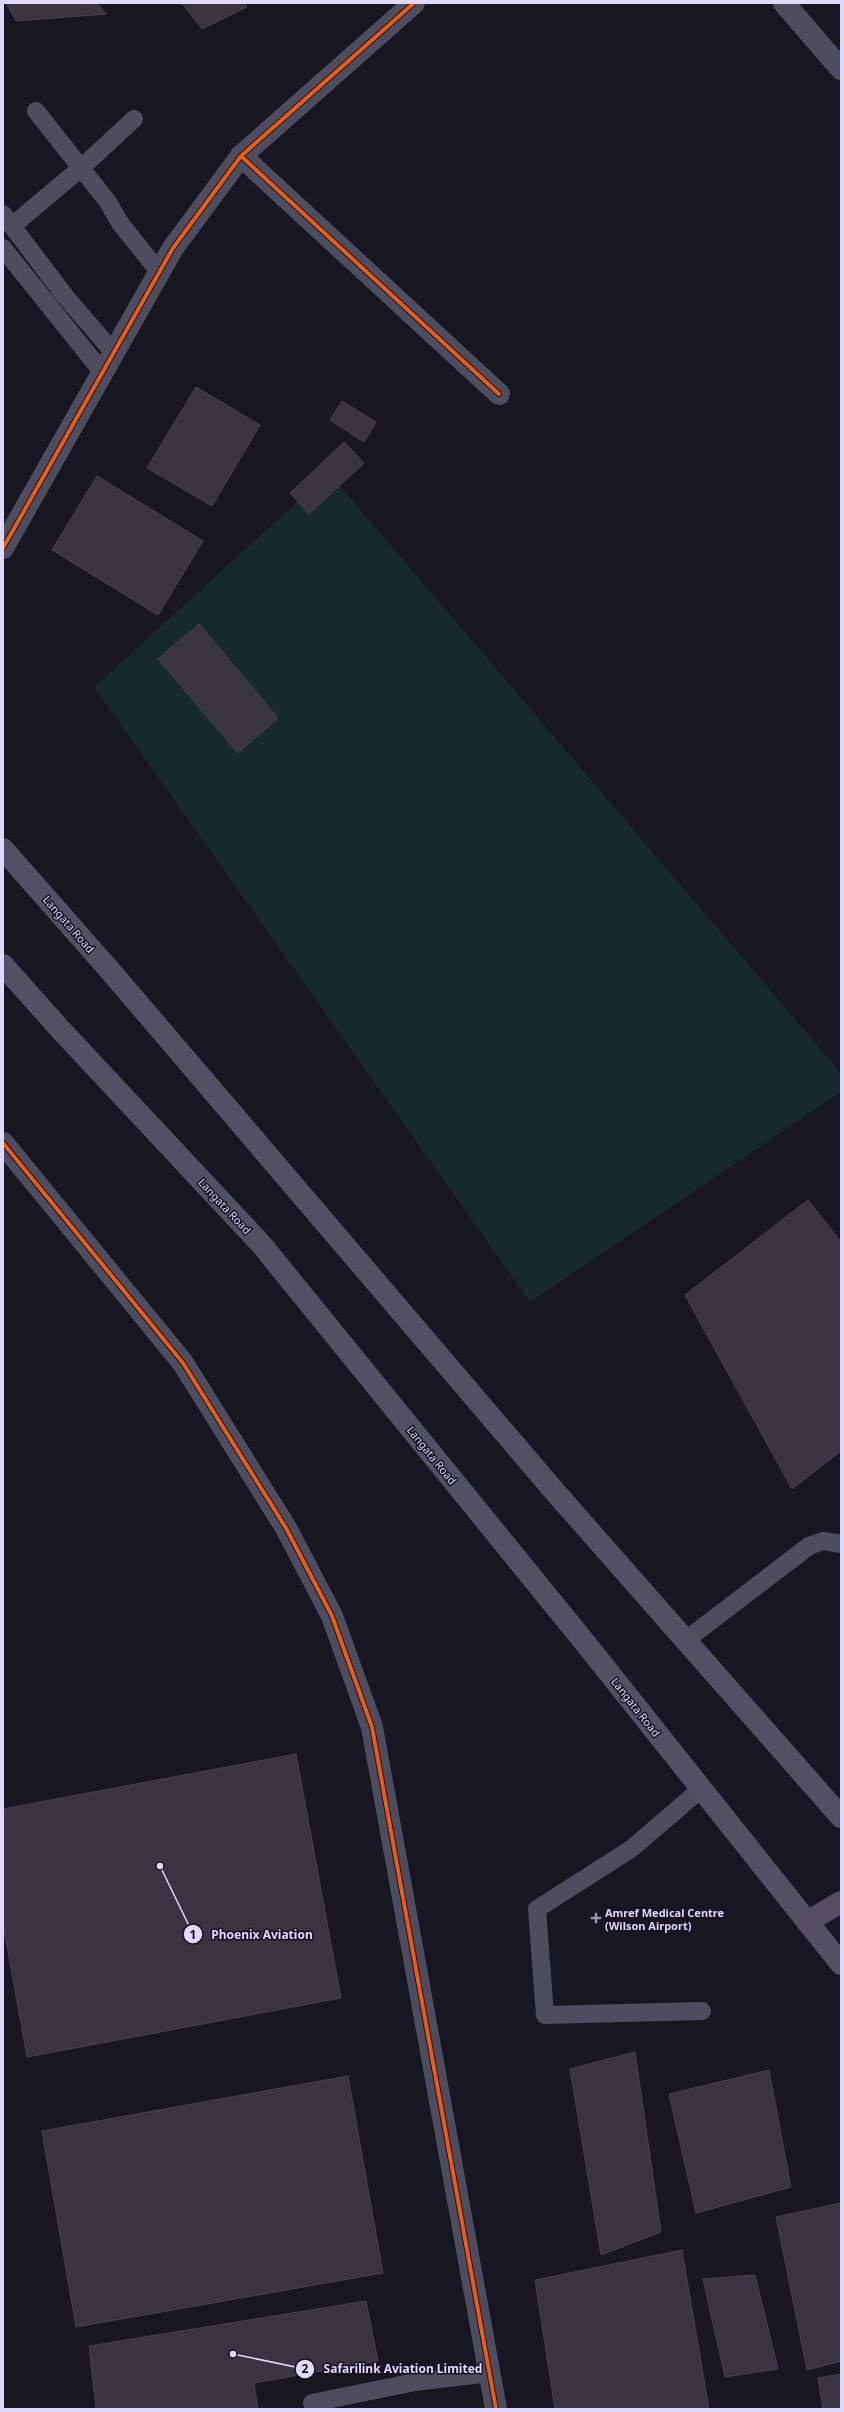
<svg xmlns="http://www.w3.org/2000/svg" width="844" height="2412" font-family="'Noto Sans',sans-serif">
<rect width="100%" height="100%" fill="#181620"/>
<!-- green -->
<path fill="#162a2c" d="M329 473 841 1073V1092L530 1302 94 687Z"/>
<!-- building -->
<g fill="#383442" stroke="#464253">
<path d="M6 3H97L106 14 16 21Z"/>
<path d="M182 3H244L247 7 202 29Z"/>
<path d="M196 387 260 425 212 506 147 468Z"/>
<path d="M342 401 376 422 364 442 330 420Z"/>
<path d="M344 442 364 463 309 514 290 493Z"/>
<path d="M97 476 203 541 158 615 52 550Z"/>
<path d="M199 624 278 718 238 753 158 659Z"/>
<path d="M808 1200 841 1242V1451L792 1489 685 1295Z"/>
<path d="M296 1754 341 1998 27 2057 3 1924V1809Z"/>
<path d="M635 2052 661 2232 601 2255 570 2069Z"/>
<path d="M769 2070 791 2187 696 2213 669 2094Z"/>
<path d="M348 2076 383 2273 76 2327 42 2131Z"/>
<path d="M841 2203V2361L807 2370 776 2217Z"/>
<path d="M682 2250 709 2409H555L535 2280Z"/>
<path d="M755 2275 778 2369 725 2377 703 2279Z"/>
<path d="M366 2301 378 2361 254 2383 258 2409H96L89 2346Z"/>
<path d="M841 2374V2409H823L818 2378Z"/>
</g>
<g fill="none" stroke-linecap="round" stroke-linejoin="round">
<!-- lane -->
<g stroke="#4e4c5f" stroke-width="18">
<path d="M36 111 108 202 120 223 160 273"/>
<path d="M3 214 65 296 114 353"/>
<path d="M12 226 81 168 134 119"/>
<path d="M3 248 103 373"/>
<path d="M686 1640 809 1546 823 1541 841 1544"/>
<path d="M701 1789 631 1849 537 1909 545 2015 702 2011"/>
<path d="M312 2403 415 2382 490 2373"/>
</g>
<!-- street -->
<g stroke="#4e4c5f" stroke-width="22">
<path d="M784 3 841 69"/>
<path d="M241 156 499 394"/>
<path d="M3 548 173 248 241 156 414 3"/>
<path d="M3 1143 183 1363 286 1528 332 1616 372 1727 496 2409"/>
</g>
<!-- secondary -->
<g stroke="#525065" stroke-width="22">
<path d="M3 849 113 974 556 1493 841 1817"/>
<path d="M3 965 60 1029 261 1244 586 1644 841 1964"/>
</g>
<!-- primary -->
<path stroke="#564d64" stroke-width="22" d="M807 1922 841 1902"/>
<defs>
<g id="cycleway">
<path d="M241 156 499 394"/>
<path d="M3 548 173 248 241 156 414 3"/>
<path d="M3 1143 183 1363 286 1528 332 1616 372 1727 496 2409"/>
</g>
</defs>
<!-- cycleway casing -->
<use href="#cycleway" stroke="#161224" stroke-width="6"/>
<!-- cycleway -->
<use href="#cycleway" stroke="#e95d12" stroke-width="4"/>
</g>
<!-- markers -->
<path fill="#9995ae" stroke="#161224" stroke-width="1.5" d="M594 1912h4v4h4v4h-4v4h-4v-4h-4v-4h4z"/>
<g text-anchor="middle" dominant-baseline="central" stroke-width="3" stroke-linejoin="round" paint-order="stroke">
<!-- street labels -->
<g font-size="11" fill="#dfdafb" stroke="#161224">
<text transform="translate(69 924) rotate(49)">Langata Road</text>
<text transform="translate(225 1206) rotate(47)">Langata Road</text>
<text transform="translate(432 1455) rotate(51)">Langata Road</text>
<text transform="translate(636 1707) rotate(52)">Langata Road</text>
</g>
<!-- poi labels -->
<g font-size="11" font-weight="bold" fill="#dfdafb" stroke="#161224" text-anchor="start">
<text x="605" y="1912">Amref Medical Centre<tspan x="605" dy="13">(Wilson Airport)</tspan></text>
</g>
</g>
<!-- callouts -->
<path fill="none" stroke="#dfdafb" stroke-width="1.5" d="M160 1866L193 1934M233 2354L305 2369"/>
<g fill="#dfdafb" stroke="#161224" stroke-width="1.5">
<circle cx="160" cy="1866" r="4"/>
<circle cx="233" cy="2354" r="4"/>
<circle cx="193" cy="1934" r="10"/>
<circle cx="305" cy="2369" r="10"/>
</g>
<g font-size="12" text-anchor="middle" font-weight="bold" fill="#111">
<text x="193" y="1939">1</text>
<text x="305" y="2373">2</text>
</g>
<g font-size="12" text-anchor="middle" font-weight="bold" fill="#dfdafb" stroke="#161224" stroke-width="3" stroke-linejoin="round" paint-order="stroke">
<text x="262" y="1939">Phoenix Aviation</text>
<text x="403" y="2373">Safarilink Aviation Limited</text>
</g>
<!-- border -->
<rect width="844" height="2412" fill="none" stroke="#dfdafb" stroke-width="8"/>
</svg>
